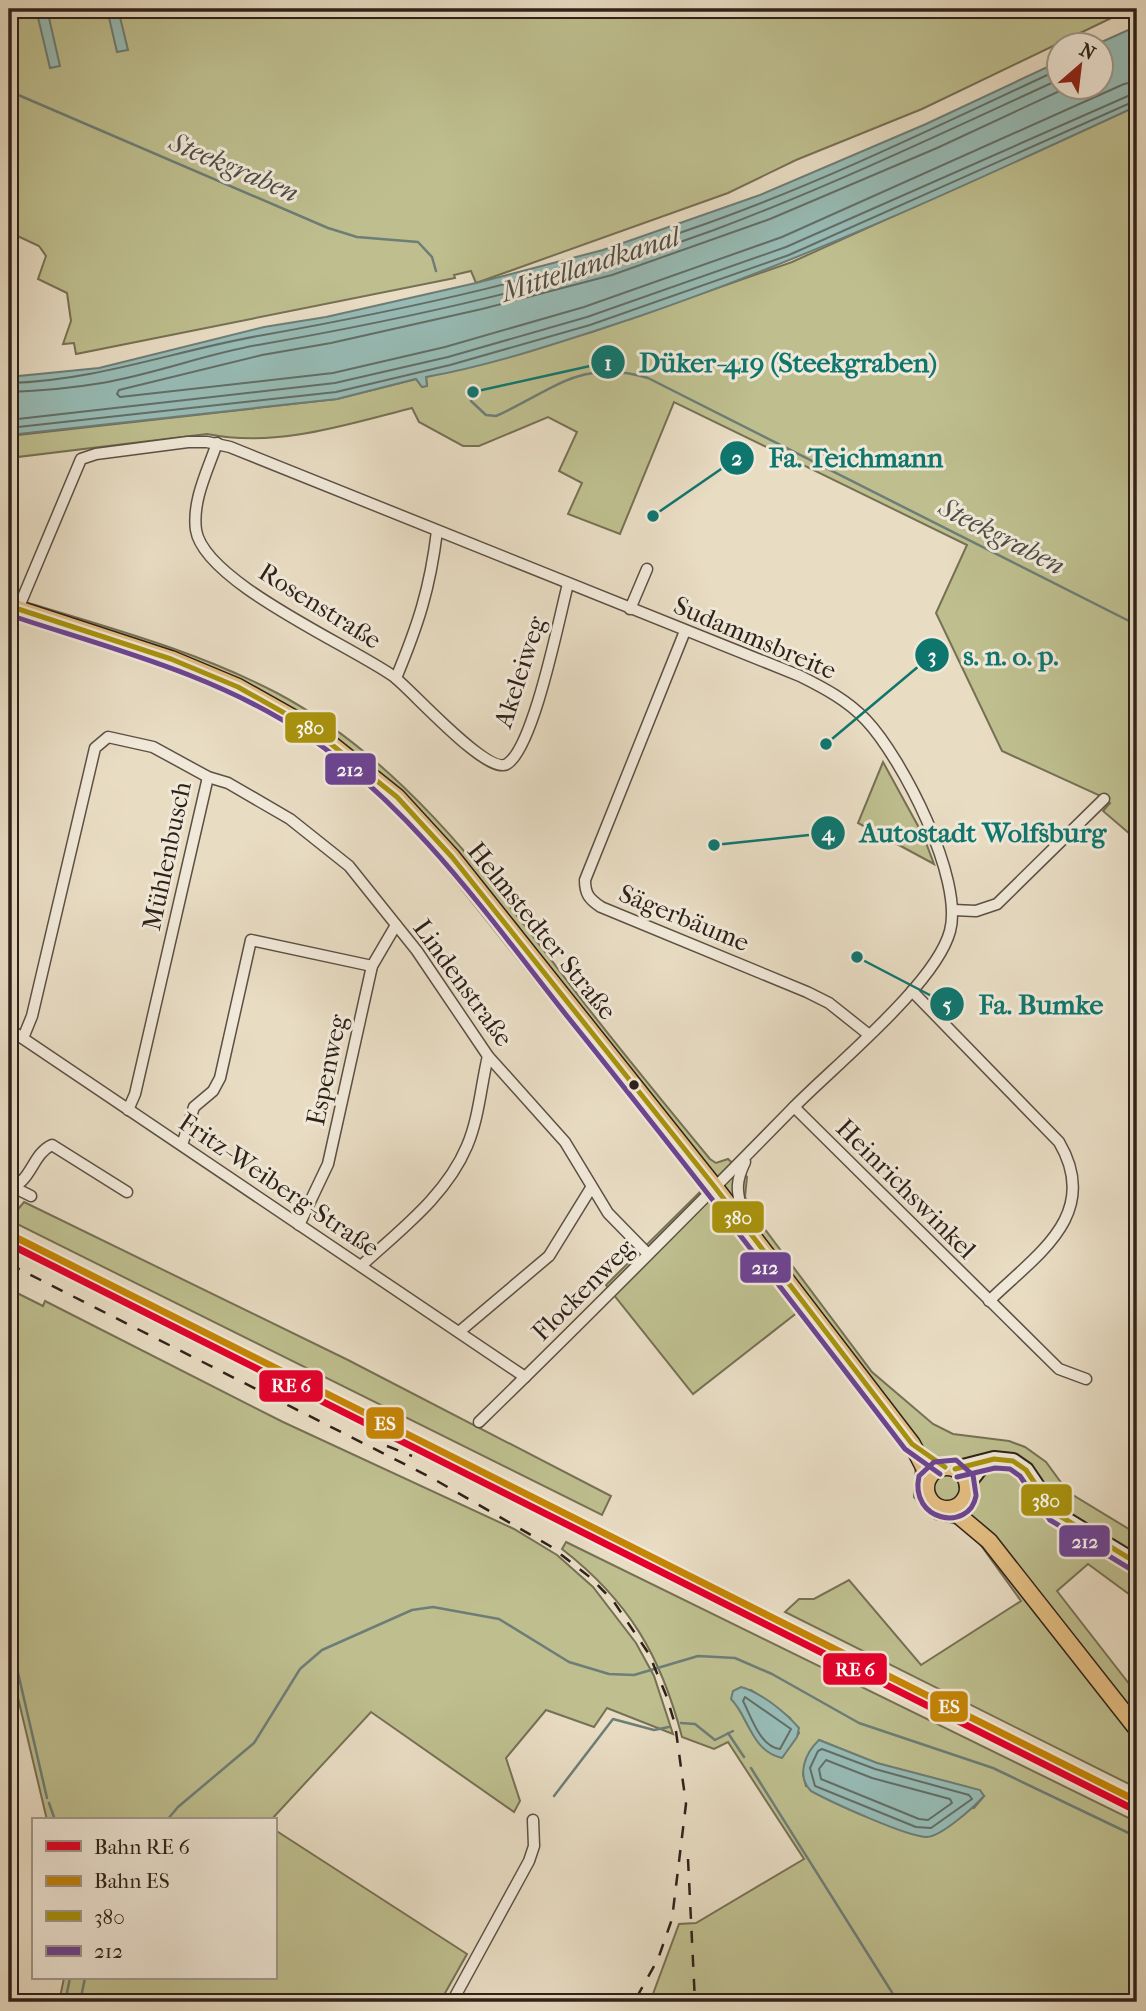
<svg xmlns="http://www.w3.org/2000/svg" width="1146" height="2011" font-family="'IM FELL French Canon',serif">
<rect width="100%" height="100%" fill="#e8dcc3"/>
<filter id="stains"><feTurbulence type="fractalNoise" baseFrequency=".00286" numOctaves="4"/><feColorMatrix values="0 0 0 0 .2 0 0 0 0 .09 0 0 0 0 .02 0 0 0 .5 -.17"/></filter>
<radialGradient id="worn" r=".72"><stop offset=".6" stop-color="#630" stop-opacity="0"/><stop offset="1" stop-color="#630" stop-opacity=".3"/></radialGradient>
<!-- green -->
<g fill="#bebe8e" stroke="#767054" stroke-width="2" fill-rule="evenodd">
<path d="M9 9H1130L922 109 796 160 728 193 476 283 471 271 454 275 455 278 76 354 74 343 63 344 71 321 67 293 38 279 46 256 39 246 9 232Z"/>
<path d="M1137 106V840L1103 811 1110 803 1103 797 1002 751 936 613 967 545 674 402 620 534 568 514 582 483 559 471 577 432 548 417 479 446H463L419 422 412 408C345 425 276 448 207 434L9 458V436L337 399 416 379 422 387 427 386 426 377 592 332 792 262Z"/>
<path d="M9 597C99 625 193 649 277 693 401 759 488 877 571 986 616 1045 663 1102 710 1159L716 1163 728 1159 747 1177 745 1197 752 1212 872 1372 933 1424 953 1434 1009 1441 1025 1447 1046 1462 1068 1492 1137 1534V1600L1088 1564 1057 1591 1137 1694V1788L785 1612 799 1599H814L849 1580 921 1665 1021 1601 967 1526 935 1519 914 1497 916 1462 798 1312 693 1394 606 1285 702 1190 393 803C349 764 302 726 250 700 173 662 90 639 9 612Z"/>
<path d="M883 762 923 835 934 864 858 823Z"/>
<path d="M24 1202 348 1360 611 1496 602 1515 9 1220Z"/>
<path d="M9 1289 43 1306 45 1301 283 1422 514 1529 557 1555 593 1587 636 1643 654 1676 673 1734 607 1708 594 1727 546 1710 506 1758 520 1801 514 1812 371 1712 271 1820H47L9 1660Z"/>
<path d="M566 1542 1137 1822V2002H650L679 1924 696 1923 804 1859 728 1742 714 1749 682 1737C661 1656 629 1601 562 1549ZM751 1690 790 1718 799 1733 782 1757C757 1749 749 1728 738 1706ZM819 1740 876 1763 967 1787 984 1796 974 1808 806 1786 803 1774Z"/>
<path d="M275 1830 467 1954 440 2002H59L64 1978H275Z"/>
</g>
<!-- water -->
<g fill="#97bbb5" stroke="#6d7d77" stroke-width="2">
<path d="M36 9H47L60 66 50 68Z"/>
<path d="M107 9H118L128 50 117 52Z"/>
<path d="M1137 26V106C973 182 811 257 640 316 570 339 498 364 426 377L427 386 422 387 416 379 337 399 9 435V377L99 368 264 327 326 317 476 283 603 250 760 195 926 124 1058 62V88H1100V46L1095 45Z"/>
<path d="M741 1687C762 1693 785 1712 799 1728L797 1737 782 1758C751 1751 749 1717 731 1699L733 1691Z"/>
<path d="M819 1740 877 1763 980 1790 984 1796C974 1807 942 1836 927 1837 907 1837 831 1802 811 1791 796 1776 805 1753 819 1740Z"/>
</g>
<g fill="none" stroke-linecap="round" stroke-linejoin="round">
<!-- shore -->
<g stroke="#626e68" stroke-width="2">
<path d="M1066 88 937 148 770 219 612 275 482 309 331 343 262 355 119 390 117 394 120 397 333 373 445 347 584 307 782 237 1124 84 1137 81"/>
<path d="M9 383C95 381 174 351 258 336 410 309 563 275 708 223 828 180 944 123 1058 70"/>
<path d="M9 392C39 391 72 388 102 383 155 374 206 354 258 345 411 318 567 284 714 230 831 186 945 132 1058 80"/>
<path d="M9 420 335 383 448 357 587 317 786 247 1137 92"/>
<path d="M9 428 336 392 450 365 590 325 789 255 1137 100"/>
<path d="M745 1697 791 1729 780 1749C760 1747 751 1716 743 1701Z"/>
<path d="M822 1749 875 1769 969 1795 972 1799 931 1828 916 1827 815 1786 810 1768 818 1751Z"/>
<path d="M826 1760 872 1778 950 1799 952 1803 928 1820 919 1819 821 1779 819 1769Z"/>
</g>
<!-- stream -->
<g stroke="#6d7d77" stroke-width="2.5">
<path d="M9 91 328 228 357 237 418 242 432 257 436 271"/>
<path d="M471 401 486 415 496 416C554 390 580 358 648 378L1137 625"/>
<path d="M9 1634 47 1798"/>
<path d="M681 1723 695 1724 715 1740 733 1731"/>
<path d="M728 1733 744 1757"/>
<path d="M751 1768 898 2002"/>
<path d="M554 1796 613 1719 654 1730 669 1727"/>
<path d="M49 1803 55 1820"/>
<path d="M167 1820 178 1807 254 1743 300 1669 322 1650 412 1610 433 1607 499 1619 569 1662 609 1674 634 1675 698 1656 735 1658 772 1674 859 1723 993 1768 1137 1837"/>
<path d="M65 2002 70 1978"/>
<path d="M80 2002 85 1978"/>
</g>
<defs>
<g id="street">
<path d="M9 355 11 356"/>
<path d="M217 443C208 470 192 500 196 530 204 582 349 645 393 676 411 689 487 776 507 764 534 747 559 618 568 584"/>
<path d="M18 609 81 459 96 454 188 442H207L230 447 800 676C824 688 847 700 866 720 902 758 964 879 950 931 936 984 834 1066 793 1108 690 1213 585 1319 479 1422"/>
<path d="M630 609 647 569"/>
<path d="M685 631 585 880C585 894 589 899 601 907L807 992 829 1003 868 1034"/>
<path d="M396 678C418 625 430 589 437 531"/>
<path d="M953 910 976 911 997 904 1104 799"/>
<path d="M912 991 1059 1142C1102 1215 1036 1255 989 1301"/>
<path d="M9 1029 525 1377"/>
<path d="M23 1038 32 1016 95 748 108 737 153 747 208 777 228 783 290 819 349 866 417 951 488 1056 565 1142 608 1213 648 1254"/>
<path d="M794 1107 1059 1369 1086 1379"/>
<path d="M128 1110 135 1094 208 777"/>
<path d="M182 1145 194 1107 213 1091 220 1078 251 940 372 966"/>
<path d="M9 1185 31 1196"/>
<path d="M14 1187C32 1177 34 1153 52 1145L127 1192"/>
<path d="M743 1221C740 1195 732 1189 745 1162"/>
<path d="M299 1225 328 1164 372 966 396 925"/>
<path d="M361 1266C400 1230 446 1196 467 1146 479 1118 481 1085 488 1056"/>
<path d="M459 1332 549 1256 591 1188"/>
<path d="M452 2002 529 1861 534 1846 533 1820"/>
</g>
<g id="secondary">
<path d="M955 1469 994 1459 1013 1461 1026 1470 1055 1513 1137 1563"/>
<path d="M967 1485 985 1462"/>
</g>
<g id="primary">
<path d="M9 606 171 659 238 687 311 728 397 797 452 857 714 1186 912 1444 929 1477"/>
<circle cx="947" cy="1488" r="21"/>
<path d="M951 1509 989 1541 1137 1729"/>
</g>
</defs>
<!-- street casing -->
<use href="#street" stroke="#5c5044" stroke-width="13"/>
<!-- secondary casing -->
<use href="#secondary" stroke="#2e211a" stroke-width="18"/>
<!-- primary casing -->
<use href="#primary" stroke="#2e211a" stroke-width="19"/>
<!-- street -->
<use href="#street" stroke="#f0e8d8" stroke-width="10"/>
<!-- secondary -->
<use href="#secondary" stroke="#f0e8d8" stroke-width="14"/>
<!-- primary -->
<use href="#primary" stroke="#e4be82" stroke-width="16"/>
<!-- rail -->
<g stroke="#2e211a" stroke-width="2.5" stroke-dasharray="12 12" stroke-linecap="butt">
<path d="M9 1264 432 1478 550 1546 591 1578 614 1602 649 1654 666 1695 675 1724 686 1804 672 1919 658 1959 634 2002"/>
<path d="M387 1446 412 1456"/>
<path d="M688 1859 695 2002"/>
</g>
<defs>
<g id="bus-1">
<path d="M9 606 171 659 238 687 311 728 397 797 452 857 714 1186 912 1444 945 1467"/>
<path d="M955 1469 994 1459 1013 1461 1026 1470 1055 1513 1137 1563"/>
</g>
<g id="bus-2">
<path d="M9 615C109 648 218 675 306 735 413 808 488 916 567 1016 682 1159 794 1304 905 1449L940 1474"/>
<path d="M957 1477 995 1468 1010 1469 1020 1476 1050 1520 1132 1570"/>
<path d="M976 1496C969 1533 909 1521 919 1476L934 1462 956 1460 973 1475 976 1495"/>
</g>
</defs>
<!-- bus-1 casing -->
<use href="#bus-1" stroke="#f0e8d8" stroke-width="10"/>
<!-- bus-2 casing -->
<use href="#bus-2" stroke="#f0e8d8" stroke-width="10"/>
<!-- bus-1 -->
<use href="#bus-1" stroke="#a8920d" stroke-width="5"/>
<!-- bus-2 -->
<use href="#bus-2" stroke="#6c4495" stroke-width="5"/>
<defs>
<path id="rail-1" d="M9 1244 1137 1811"/>
<path id="rail-2" d="M9 1234 1137 1801"/>
</defs>
<!-- rail-1 casing -->
<use href="#rail-1" stroke="#f0e8d8" stroke-width="12"/>
<!-- rail-2 casing -->
<use href="#rail-2" stroke="#f0e8d8" stroke-width="12"/>
<!-- rail-1 -->
<use href="#rail-1" stroke="#e4002b" stroke-width="7"/>
<!-- rail-2 -->
<use href="#rail-2" stroke="#c58506" stroke-width="7"/>
</g>
<!-- markers -->
<circle fill="#2e211a" stroke="#f0e8d8" stroke-width="2.5" cx="634" cy="1085" r="6"/>
<g text-anchor="middle" dominant-baseline="central" stroke-width="6" stroke-linejoin="round" paint-order="stroke">
<!-- street labels -->
<g font-size="26" fill="#2e211a" stroke="#f0e8d8">
<text transform="translate(320 606) rotate(32)">Rosenstraße</text>
<text transform="translate(755 638) rotate(23)">Sudammsbreite</text>
<text transform="translate(520 672) rotate(-72)">Akeleiweg</text>
<text transform="translate(167 856) rotate(-78)">Mühlenbusch</text>
<text transform="translate(684 918) rotate(22)">Sägerbäume</text>
<text transform="translate(542 931) rotate(51)">Helmstedter Straße</text>
<text transform="translate(463 983) rotate(54)">Lindenstraße</text>
<text transform="translate(327 1070) rotate(-78)">Espenweg</text>
<text transform="translate(279 1185) rotate(34)">Fritz-Weiberg-Straße</text>
<text transform="translate(906 1189) rotate(45)">Heinrichswinkel</text>
<text transform="translate(583 1290) rotate(-45)">Flockenweg</text>
</g>
<!-- water labels -->
<g font-size="28" font-style="italic" fill="#4e4f48" stroke="#f0e8d8">
<text transform="translate(234 167) rotate(23)">Steekgraben</text>
<text transform="translate(590 264) rotate(-18)">Mittellandkanal</text>
<text transform="translate(1002 536) rotate(27)">Steekgraben</text>
</g>
</g>
<!-- callouts -->
<path fill="none" stroke="#0f766e" stroke-width="2.5" d="M473 392L608 362M653 516L737 458M826 744L932 655M714 845L828 833M857 957L947 1004"/>
<g fill="#0f766e" stroke="#f0e8d8" stroke-width="2.5">
<circle cx="473" cy="392" r="7"/>
<circle cx="653" cy="516" r="7"/>
<circle cx="826" cy="744" r="7"/>
<circle cx="714" cy="845" r="7"/>
<circle cx="857" cy="957" r="7"/>
<circle cx="608" cy="362" r="18"/>
<circle cx="737" cy="458" r="18"/>
<circle cx="932" cy="655" r="18"/>
<circle cx="828" cy="833" r="18"/>
<circle cx="947" cy="1004" r="18"/>
</g>
<g font-size="21" text-anchor="middle" font-weight="bold" fill="#fff">
<text x="608" y="370">1</text>
<text x="737" y="465">2</text>
<text x="932" y="663">3</text>
<text x="828" y="840">4</text>
<text x="947" y="1012">5</text>
</g>
<g font-size="28" text-anchor="middle" font-weight="bold" fill="#0f766e" stroke="#f0e8d8" stroke-width="6" stroke-linejoin="round" paint-order="stroke">
<text x="788" y="372">Düker-419 (Steekgraben)</text>
<text x="856" y="467">Fa. Teichmann</text>
<text x="1011" y="665">s. n. o. p.</text>
<text x="983" y="842">Autostadt Wolfsburg</text>
<text x="1041" y="1014">Fa. Bumke</text>
</g>
<g stroke="#f0e8d8" stroke-width="2.5">
<rect x="284" y="711" width="53" height="33" rx="7" fill="#a8920d"/>
<rect x="324" y="752" width="53" height="34" rx="7" fill="#6c4495"/>
<rect x="711" y="1200" width="54" height="34" rx="7" fill="#a8920d"/>
<rect x="739" y="1251" width="53" height="33" rx="7" fill="#6c4495"/>
<rect x="258" y="1369" width="66" height="34" rx="7" fill="#e4002b"/>
<rect x="365" y="1406" width="40" height="34" rx="7" fill="#c58506"/>
<rect x="1020" y="1483" width="53" height="34" rx="7" fill="#a8920d"/>
<rect x="1058" y="1524" width="53" height="34" rx="7" fill="#6c4495"/>
<rect x="822" y="1652" width="66" height="34" rx="7" fill="#e4002b"/>
<rect x="929" y="1690" width="40" height="33" rx="7" fill="#c58506"/>
</g>
<g font-size="19" text-anchor="middle" font-weight="bold" fill="#fff">
<text x="310" y="734">380</text>
<text x="350" y="776">212</text>
<text x="738" y="1224">380</text>
<text x="765" y="1274">212</text>
<text x="291" y="1392">RE 6</text>
<text x="385" y="1430">ES</text>
<text x="1046" y="1507">380</text>
<text x="1085" y="1548">212</text>
<text x="855" y="1676">RE 6</text>
<text x="949" y="1713">ES</text>
</g>
<!-- margin -->
<rect width="1146" height="2011" fill="none" stroke="#e8dcc3" stroke-width="35"/>
<rect x="10" y="10" width="1125" height="1990" fill="none" stroke="#2e211a" stroke-width="3.5"/>
<rect x="18" y="18" width="1111" height="1976" fill="none" stroke="#2e211a" stroke-width="2"/>
<!-- legend -->
<rect x="32" y="1818" width="245" height="161" fill="#f0e8d8" stroke="#a2988c" stroke-width="2"/>
<rect x="46" y="1841" width="35" height="10" fill="#e4002b" stroke="#a2988c" stroke-width="2"/>
<text x="94" y="1854" font-size="21" fill="#2e211a">Bahn RE 6</text>
<rect x="46" y="1876" width="35" height="10" fill="#c58506" stroke="#a2988c" stroke-width="2"/>
<text x="94" y="1888" font-size="21" fill="#2e211a">Bahn ES</text>
<rect x="46" y="1911" width="35" height="10" fill="#a8920d" stroke="#a2988c" stroke-width="2"/>
<text x="94" y="1924" font-size="21" fill="#2e211a">380</text>
<rect x="46" y="1946" width="35" height="10" fill="#6c4495" stroke="#a2988c" stroke-width="2"/>
<text x="94" y="1958" font-size="21" fill="#2e211a">212</text>
<!-- north arrow -->
<g transform="translate(1080 66) rotate(28)"><circle r="33" fill="#f0e8d8" stroke="#a2988c" stroke-width="2"/>
<path d="M0-5L12 26L0 18L-12 26Z" fill="#8f2418"/>
<text y="-10" font-size="19" font-weight="bold" text-anchor="middle" fill="#2e211a">N</text>
</g>
<rect width="100%" height="100%" filter="url(#stains)"/>
<rect width="100%" height="100%" fill="url(#worn)"/>
</svg>
